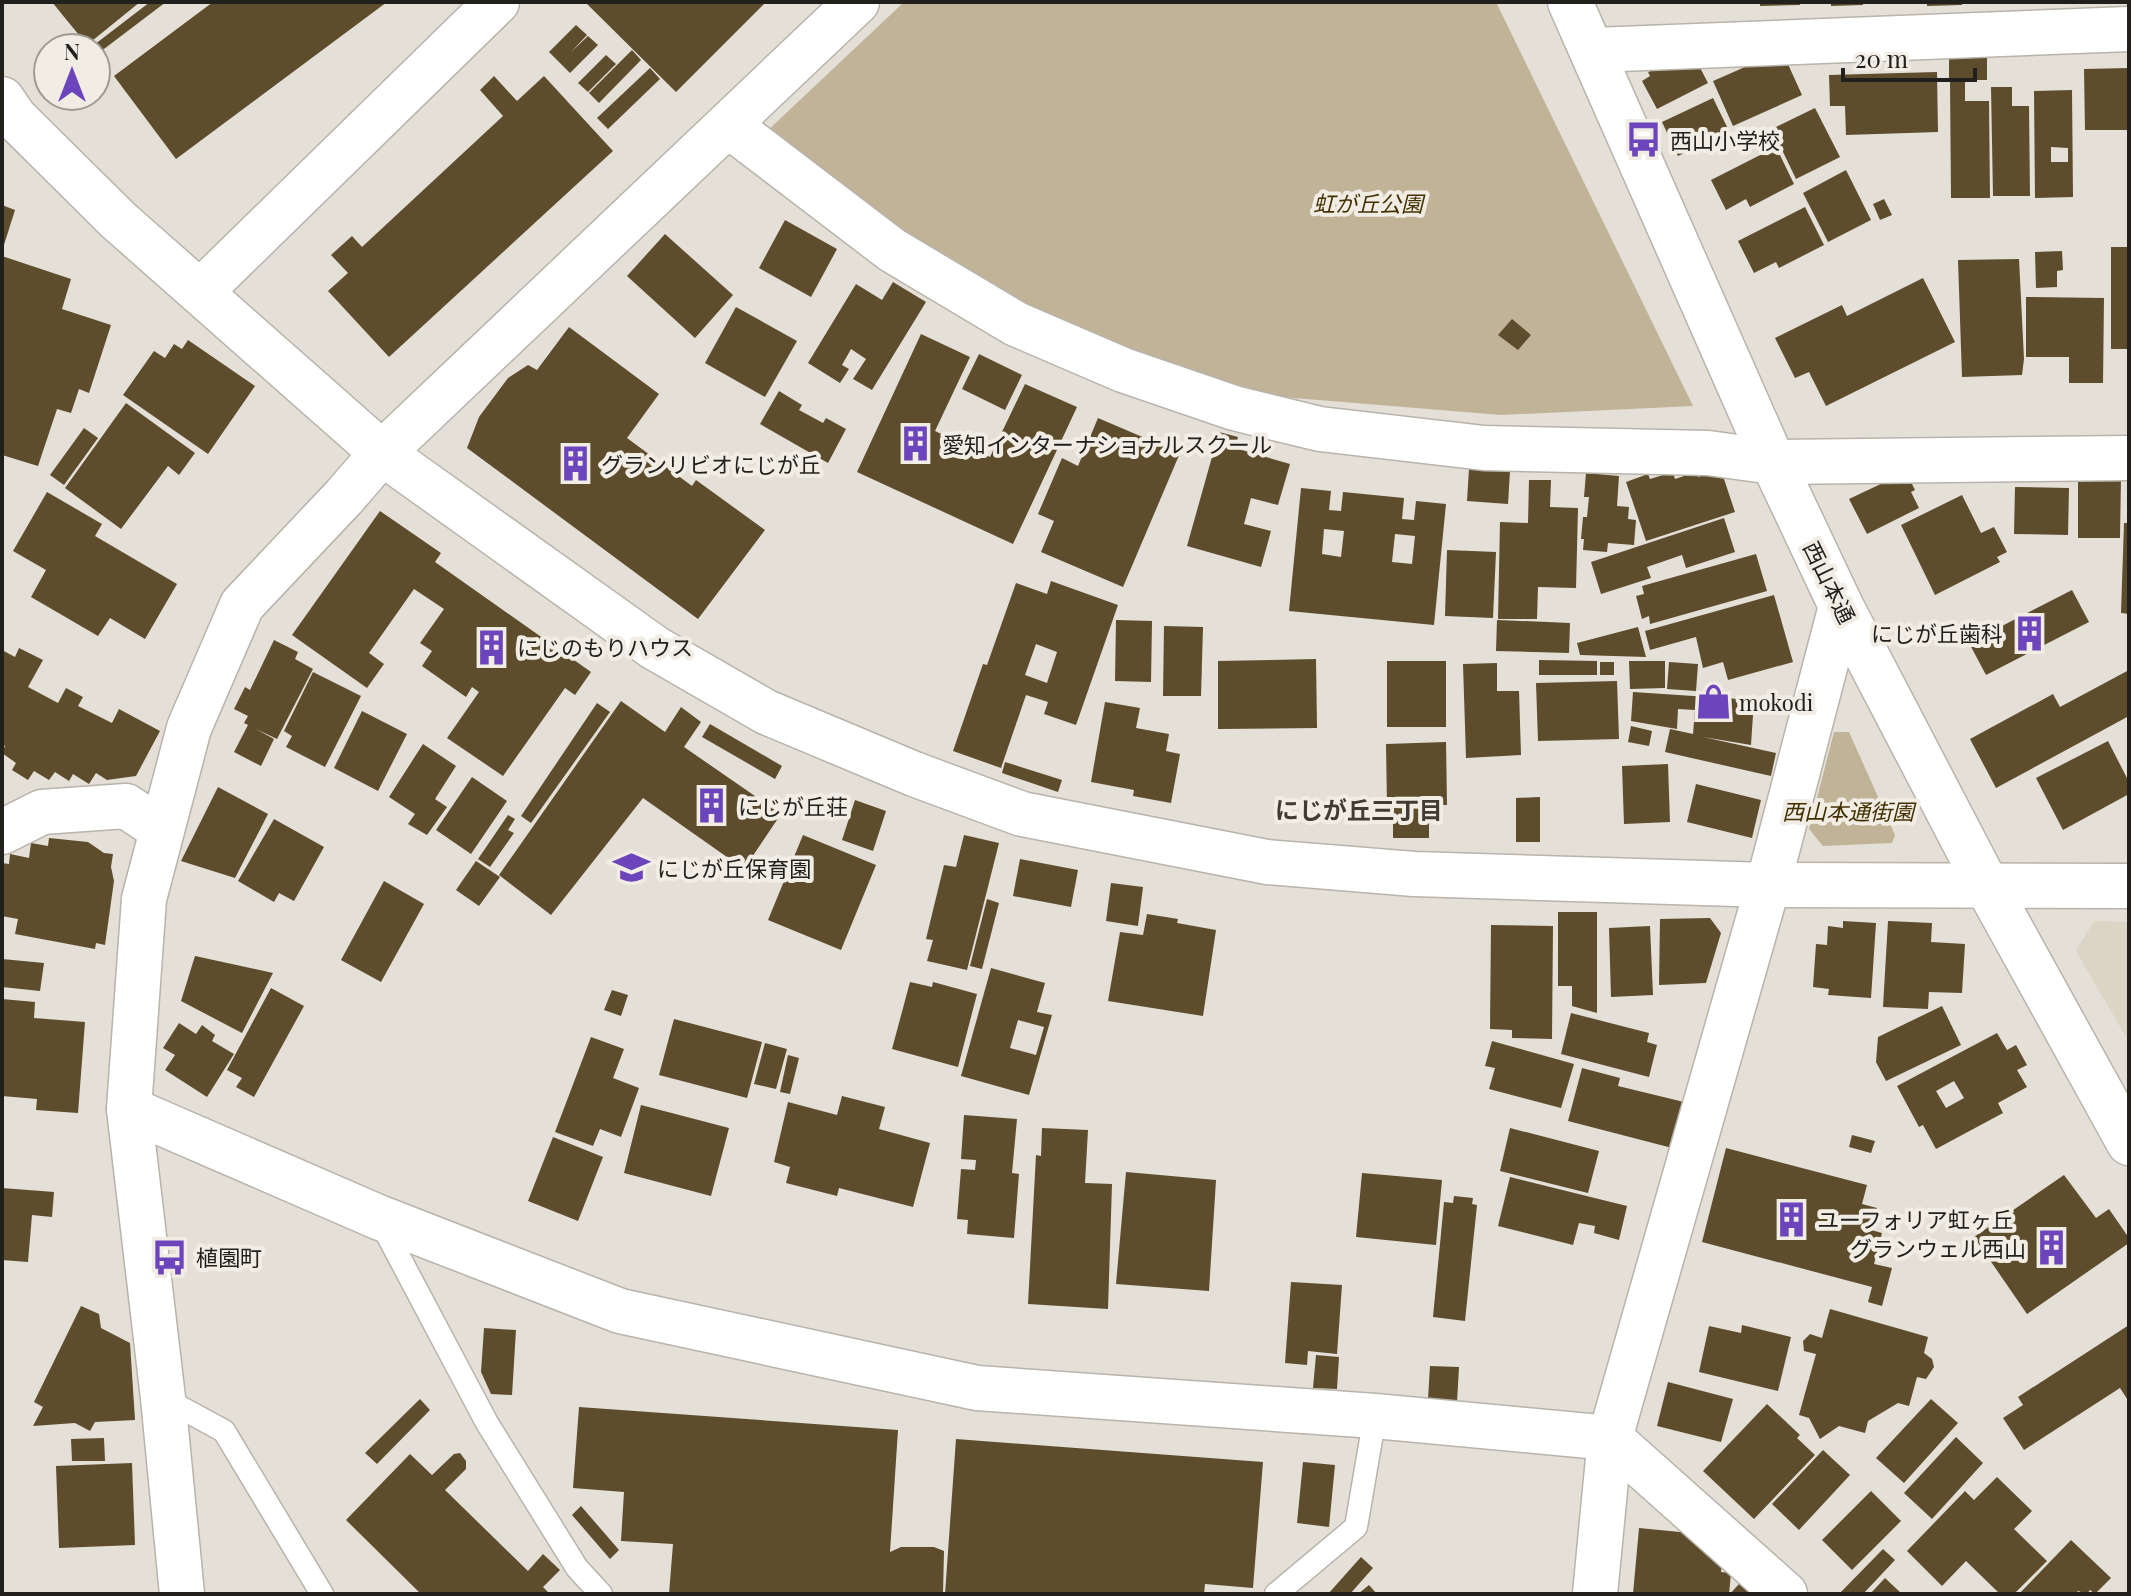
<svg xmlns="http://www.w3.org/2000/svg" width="2131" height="1596" font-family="'Playfair Display','Noto Sans JP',serif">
<rect width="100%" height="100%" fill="#e4dfd7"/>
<!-- built -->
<path fill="#dcd4c5" d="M2094 921 2129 922V1042L2076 951Z"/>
<!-- green -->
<g fill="#c1b398">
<path d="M904 2H1496L1693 406 1501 415 1245 394 1069 327 901 236 765 133Z"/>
<path d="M1834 732H1849L1895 835 1892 843 1823 846 1809 829Z"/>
</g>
<!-- building -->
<g fill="#5d4d2d" fill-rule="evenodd">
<path d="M52 2H140L87 45Z"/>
<path d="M150 2H166L96 55V48H90Z"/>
<path d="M213 2H387L176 159 114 76Z"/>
<path d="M585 2H612L614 4 616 2H766L676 92Z"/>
<path d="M1760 2H1800V5L1760 6Z"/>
<path d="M1831 2H1863V5L1831 6Z"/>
<path d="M1927 2H1962V5L1927 6Z"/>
<path d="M576 25 587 35 571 52 588 36 598 45 570 73 549 52Z"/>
<rect x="1949" y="49" width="38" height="31"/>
<path d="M632 50 641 60 599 103 589 93Z"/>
<path d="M1782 51 1802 95 1733 126 1713 81Z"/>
<path d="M606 55 616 64 588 92 578 83Z"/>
<path d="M1694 56 1708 83 1657 109 1642 81 1650 76 1648 72Z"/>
<path d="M650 68 660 79 608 129 597 118Z"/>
<path d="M2129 68V130H2085L2084 69Z"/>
<path d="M1937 72 1938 132 1846 135 1845 106H1830L1829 75Z"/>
<path d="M494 76 517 101 544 76 613 151 389 357 328 291 348 273 331 255 352 236 362 247 503 116 480 90Z"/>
<path d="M1950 82H1965V101H1989L1990 198H1951Z"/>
<path d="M1991 87H2012V106H2029L2030 196H1993Z"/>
<path d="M2072 90 2073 197 2035 198 2034 91ZM2051 147 2068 148V162H2051Z"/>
<path d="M1713 98 1729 131 1678 156 1662 122Z"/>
<path d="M1815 108 1840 157 1796 179 1772 129Z"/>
<path d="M1776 147 1794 184 1750 207 1746 199 1726 210 1711 180Z"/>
<path d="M1846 170 1871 220 1828 242 1803 193Z"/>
<path d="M1884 199 1892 215 1880 220 1873 204Z"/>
<path d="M2 205 15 210 3 248H2Z"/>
<path d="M1805 207 1824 245 1779 268 1776 262 1754 273 1738 241Z"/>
<path d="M785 220 837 249 811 297 759 268Z"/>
<path d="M665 234 733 295 695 338 627 276Z"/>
<path d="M2111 247H2128L2129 349H2111Z"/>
<path d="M2062 251 2063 270 2057 271V287L2036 288 2035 252Z"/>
<path d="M2 256 71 279 62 309 111 325 89 393 79 389 71 413 57 409 38 466 2 455Z"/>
<path d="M2019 259 2024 359 2022 375 1962 377 1958 260Z"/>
<path d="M1923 278 1955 342 1826 406 1809 372 1795 378 1775 338 1842 305 1847 316Z"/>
<path d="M893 282 926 302 872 390 853 379 866 359 851 349 842 365 849 369 840 383 808 363 856 284 882 300Z"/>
<path d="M2026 297 2104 298 2103 383H2069V357H2026Z"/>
<path d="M736 307 797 341 765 397 705 363Z"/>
<path d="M1512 319 1531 335 1518 350 1498 335Z"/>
<path d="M569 327 659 394 627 438 692 486 696 480 765 530 698 619 467 448 479 417 508 378 528 365 537 370Z"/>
<path d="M921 334 970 357 935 431 990 457 1025 384 1077 407 1013 544 857 472Z"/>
<path d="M188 340 255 386 208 454 123 395 154 351 165 358 174 344 182 349Z"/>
<path d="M979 354 1022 375 1005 410 962 389Z"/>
<path d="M779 391 802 405 799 410 823 423 826 418 846 429 828 463 760 424Z"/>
<path d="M126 403 195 453 179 475 168 466 121 529 65 488Z"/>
<path d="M1098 418 1180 453 1123 587 1041 552 1054 521 1038 514 1062 458 1078 466Z"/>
<path d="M84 428 98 438 64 485 50 475Z"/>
<path d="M1219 432 1238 437 1235 448 1290 464 1278 505 1251 498 1244 524 1271 531 1261 567 1187 546Z"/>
<path d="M1469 469 1510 471 1508 504 1467 501Z"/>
<path d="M1673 472 1675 479 1696 472 1698 477 1712 472 1724 479 1735 512 1646 541 1626 482 1648 474 1650 479Z"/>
<path d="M1906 472 1915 490 1911 492 1919 508 1867 534 1849 499Z"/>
<path d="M1586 473 1619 476 1617 506 1629 507 1628 519 1636 520 1634 545 1608 543 1607 552 1583 550 1584 539H1581L1583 517H1587L1589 497H1584Z"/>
<path d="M2078 477H2121L2120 538H2078Z"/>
<path d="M1529 480H1551L1550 507 1578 508 1576 588 1538 587 1537 619H1498L1500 522 1528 523Z"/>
<path d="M2015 487 2069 488 2068 535 2014 534Z"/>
<path d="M1301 488 1331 491 1329 510 1341 511 1343 492 1404 498 1402 519 1414 520 1416 501 1446 504 1434 625 1289 611ZM1324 529 1344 531 1341 557 1322 554ZM1395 534 1415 536 1412 564 1392 562Z"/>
<path d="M47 492 102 524 95 536 177 584 145 639 110 618 98 636 31 597 46 570 13 551Z"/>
<path d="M1962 495 1981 533 1994 527 2007 552 1997 557 2000 562 1935 595 1901 525Z"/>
<path d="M380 511 441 553 435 562 591 672 575 695 565 688 503 776 447 738 479 692 472 687 466 697 422 666 432 651 420 643 444 609 414 589 369 653 384 664 367 688 292 635Z"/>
<path d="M1724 518 1735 552 1686 568 1682 555 1647 567 1651 578 1601 594 1591 562Z"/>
<path d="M2124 523H2129V614L2121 613Z"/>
<path d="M1447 550 1496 552 1493 618 1445 616Z"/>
<path d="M1756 554 1767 591 1650 624 1649 616 1642 619 1636 596 1644 594 1642 586Z"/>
<path d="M1051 581 1118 605 1076 725 1044 714 1048 702 1026 695 1001 768 953 751 983 664 987 665 1016 583 1047 594ZM1036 644 1057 652 1047 683 1025 675Z"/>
<path d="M2072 590 2089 622 1986 675 1969 643Z"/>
<path d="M1774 595 1793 662 1728 680 1723 662 1703 668 1696 637 1650 650 1645 631Z"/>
<path d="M1116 620 1152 621 1151 682 1115 681Z"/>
<path d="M1497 620 1570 623 1569 653 1496 651Z"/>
<path d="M1164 626 1203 627 1201 696H1163Z"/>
<path d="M1638 627 1646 657 1580 655 1577 643Z"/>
<path d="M274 640 298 652 295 659 313 669 277 739 256 729 274 739 261 766 234 752 248 725 244 723 248 716 234 709 245 687 250 690Z"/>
<path d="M19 648 43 660 28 687 58 703 66 688 83 697 78 706 112 723 119 709 160 731 136 776 107 780 96 773 89 784 73 774 69 781 55 772 49 780 34 771 28 780 12 770 16 763 2 753 5 746 2 744V650L15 657Z"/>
<path d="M1316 659 1317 728 1218 729V661Z"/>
<path d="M1539 660 1597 661V675H1539Z"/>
<rect x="1387" y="661" width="59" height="66"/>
<path d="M1629 661H1665V688L1630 689Z"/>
<rect x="1600" y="662" width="14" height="13"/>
<path d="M1669 662 1698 664 1696 691 1667 689Z"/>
<path d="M1497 663V691H1519L1521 755 1466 758 1463 664Z"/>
<path d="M2129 670V716L1996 788 1970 739 2053 694 2060 707Z"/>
<path d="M313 672 361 696 325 767 286 747 292 736 284 731Z"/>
<path d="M1617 681 1619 739 1538 741 1536 683Z"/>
<path d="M1633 692 1754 700 1751 745 1703 737 1776 753 1771 776 1665 752 1670 729 1693 734 1695 710 1678 709 1677 729 1631 721Z"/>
<path d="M621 701 665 732 681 707 701 722 684 747 781 814 744 869 643 798 551 915 499 875Z"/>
<path d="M1105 702 1140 708 1136 728 1169 734 1166 751 1180 754 1171 803 1133 796 1134 790 1091 782Z"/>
<path d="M597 703 610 712 531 823 521 816Z"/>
<path d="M362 711 407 734 378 791 334 768Z"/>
<path d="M710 724 782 766 775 779 702 737Z"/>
<path d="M1631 726 1652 731 1649 746 1628 742Z"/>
<path d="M2108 741 2129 782V794L2063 830 2036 778Z"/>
<path d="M1446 742 1447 805 1387 806 1386 744Z"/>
<path d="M423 744 456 766 435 799 447 807 427 835 408 824 415 814 389 797Z"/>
<path d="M1005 762 1062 780 1058 792 1002 773Z"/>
<path d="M1668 764 1670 822 1624 824 1622 766Z"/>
<path d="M472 777 507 801 471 854 436 830Z"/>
<path d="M1696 784 1761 800 1752 838 1687 822Z"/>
<path d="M218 787 268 814 235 878 181 861Z"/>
<path d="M1540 797V842H1516V798Z"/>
<path d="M855 800 886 811 873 851 842 840Z"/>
<path d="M1393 808 1429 809V838H1393Z"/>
<path d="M508 815 515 819 508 830 514 833 490 867 478 859Z"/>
<path d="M274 819 324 847 294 901 279 893 274 902 238 881Z"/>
<path d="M803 835 876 865 841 950 768 920Z"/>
<path d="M964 835 999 843 967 970 927 961 933 940 926 939 944 865 956 867Z"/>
<path d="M49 838 88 842 104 853 113 854 111 867 114 881 105 945 96 943 95 949 15 934 18 919 2 916V863L9 864 10 854 29 858 31 843 48 846Z"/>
<path d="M1020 859 1078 870 1071 907 1013 896Z"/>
<path d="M476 861 500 877 479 906 456 890Z"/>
<path d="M384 881 424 904 381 982 341 960Z"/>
<path d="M1111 883 1143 887 1138 926 1106 921Z"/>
<path d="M987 899 999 903 982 969 970 966Z"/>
<path d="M1558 912H1597V1013L1572 1006V986H1558Z"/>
<path d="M1147 914 1178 919 1177 923 1216 930 1203 1016 1108 1001 1120 932 1143 935Z"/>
<path d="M1710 918 1721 933 1706 983 1659 985 1660 919Z"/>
<path d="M1843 921 1876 923 1871 998 1828 995 1829 989 1813 987 1816 944 1827 945 1828 926 1843 928Z"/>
<path d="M1888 921 1932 923 1931 942 1965 944 1962 993 1929 992 1928 1009 1883 1007Z"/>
<path d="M1491 925 1553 926 1552 1039 1512 1038V1030L1490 1029Z"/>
<path d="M1650 926 1653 995 1611 997 1609 928Z"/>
<path d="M195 956 273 973 242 1033 181 1001Z"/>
<path d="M2 959 44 963 40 991 2 987Z"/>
<path d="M991 968 1045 983 1037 1012 1052 1015 1029 1095 961 1076ZM1018 1020 1044 1027 1036 1055 1010 1048Z"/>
<path d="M910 982 932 987 933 982 977 994 958 1067 892 1049Z"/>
<path d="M271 988 304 1006 254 1097 236 1087 242 1078 227 1070Z"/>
<path d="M612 990 628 995 621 1016 604 1010Z"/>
<path d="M2 999 35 1002 34 1018 85 1022 78 1113 36 1110 37 1099 2 1096Z"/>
<path d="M1942 1006 1961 1045 1886 1081 1876 1062 1878 1037Z"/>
<path d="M1571 1013 1649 1033 1647 1042 1657 1045 1649 1077 1561 1054Z"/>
<path d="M674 1019 762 1042 747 1098 659 1075Z"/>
<path d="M179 1023 196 1034 202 1025 215 1035 212 1041 234 1054 207 1097 165 1070 175 1055 163 1048Z"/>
<path d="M1997 1033 2007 1050 2016 1045 2027 1065 2017 1070 2027 1087 1998 1103 2003 1113 1936 1149 1923 1125 1919 1127 1897 1086ZM1954 1081 1964 1098 1946 1108 1936 1091Z"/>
<path d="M591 1037 624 1049 613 1078 639 1088 621 1137 600 1129 593 1146 555 1132Z"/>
<path d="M1492 1041 1574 1064 1561 1108 1489 1089 1495 1068 1485 1066Z"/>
<path d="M765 1043 787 1049 776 1089 754 1084Z"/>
<path d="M788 1055 799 1058 790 1094 780 1092Z"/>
<path d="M1582 1068 1620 1078 1618 1086 1688 1103 1676 1149 1568 1121Z"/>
<path d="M842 1096 885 1107 879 1129 930 1143 913 1207 839 1188 837 1196 786 1183 790 1167 774 1162 788 1102 837 1115Z"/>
<path d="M641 1105 729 1128 711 1196 624 1173Z"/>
<path d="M964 1115 1017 1119 1012 1173 1019 1174 1014 1238 967 1234 968 1220 957 1219 961 1169 975 1170 976 1160 961 1159Z"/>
<path d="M1042 1128 1088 1130 1085 1183 1112 1184 1108 1309 1028 1304 1036 1155 1041 1156Z"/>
<path d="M1510 1128 1599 1151 1588 1193 1500 1171Z"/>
<path d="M1852 1135 1875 1141 1871 1153 1849 1147Z"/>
<path d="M553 1137 603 1157 578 1221 528 1201Z"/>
<path d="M1726 1148 1867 1185 1862 1204 1877 1208 1871 1230 1882 1233 1874 1264 1892 1268 1882 1306 1868 1302 1872 1287 1702 1242Z"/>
<path d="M1126 1172 1216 1180 1209 1291 1116 1284Z"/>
<path d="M1362 1173 1442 1180 1436 1245 1356 1237Z"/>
<path d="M2064 1175 2096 1218 2109 1209 2129 1238V1243L2027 1314 1974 1237Z"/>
<path d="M1510 1177 1627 1206 1619 1240 1594 1233 1595 1226 1579 1223 1573 1245 1498 1226Z"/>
<path d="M2 1188 54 1192 52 1217 32 1215 28 1262 2 1260Z"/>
<path d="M1454 1196 1473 1198 1472 1204 1477 1205 1465 1321 1433 1317 1444 1202 1453 1203Z"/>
<path d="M1291 1282 1342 1285 1337 1354 1308 1351 1307 1365 1285 1363Z"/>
<path d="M81 1306 99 1314 101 1328 130 1343 135 1420 95 1422 90 1431 75 1423 33 1426 43 1407 34 1402Z"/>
<path d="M1830 1309 1928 1337 1924 1353 1932 1359 1934 1367 1926 1379 1917 1377 1909 1406 1898 1403 1868 1421 1865 1433 1839 1426 1820 1439 1809 1418 1799 1415 1816 1354 1804 1351 1803 1341 1810 1334 1822 1338Z"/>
<path d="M1742 1325 1791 1337 1778 1391 1699 1372 1709 1326 1741 1333Z"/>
<path d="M2129 1325V1402L2120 1388 2024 1450 2003 1418 2023 1405 2018 1397Z"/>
<path d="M484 1328 516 1330 512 1395 491 1394 481 1372Z"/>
<path d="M1316 1355 1339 1357 1337 1389 1313 1388Z"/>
<path d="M1430 1366 1459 1367 1457 1402 1428 1399Z"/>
<path d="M1668 1382 1733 1399 1721 1442 1657 1426Z"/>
<path d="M420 1399 430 1410 377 1464 365 1453Z"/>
<path d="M1931 1399 1958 1423 1904 1483 1876 1458Z"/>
<path d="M1767 1404 1800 1435 1797 1438 1815 1455 1754 1519 1703 1471Z"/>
<path d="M579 1407 898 1430 890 1552 901 1547H934L944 1551 943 1594H669L673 1544 621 1541 624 1492 573 1488Z"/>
<path d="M1956 1437 1983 1463 1932 1519 1904 1493Z"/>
<path d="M104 1438 105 1461H72L71 1439Z"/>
<path d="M956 1439 1263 1462 1253 1588 1205 1584 1204 1594H945Z"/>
<path d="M1823 1450 1850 1475 1799 1530 1772 1504Z"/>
<path d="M460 1453 466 1461V1469L445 1490 528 1571 543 1554 560 1570 543 1587 550 1594H421L346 1520 410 1454 432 1475 454 1454Z"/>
<path d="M1303 1462 1335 1465 1329 1527 1297 1523Z"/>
<path d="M132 1463 135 1545 59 1548 56 1466Z"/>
<path d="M1997 1477 2032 1511 2014 1529 2047 1561 2014 1594H2000L1966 1561 1942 1586 1907 1551 1965 1491 1974 1500Z"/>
<path d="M1871 1491 1901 1521 1852 1570 1822 1540Z"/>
<path d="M581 1506 619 1550 610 1559 572 1515Z"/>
<path d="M1639 1528 1710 1535 1723 1557 1721 1572 1731 1573 1729 1594H1633Z"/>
<path d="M2071 1540 2111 1578 2095 1594 2090 1590 2087 1594 2078 1591 2075 1594H2019Z"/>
<path d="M1883 1549 1895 1560 1863 1594H1839Z"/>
<path d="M1361 1557 1373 1568 1350 1594H1328Z"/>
<path d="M1747 1575 1767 1594H1730Z"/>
<path d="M1885 1578 1902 1594H1870Z"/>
<path d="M1369 1585 1377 1594H1358Z"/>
</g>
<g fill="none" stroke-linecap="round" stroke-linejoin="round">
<defs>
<g id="service">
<path d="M380 1221 487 1423 577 1568 601 1594"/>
<path d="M163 1398 224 1431 322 1594"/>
<path d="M1276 1594 1356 1527 1375 1416"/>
</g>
<g id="minor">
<path d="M1594 50 2129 29"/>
<path d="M728 125 892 250 1016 324 1123 370 1234 408 1320 429 1484 448 1708 453 1773 462 2129 458"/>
<path d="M201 291 497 2"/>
<path d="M382 453 857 2"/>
<path d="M2 832 42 812 126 806 162 830"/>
<path d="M129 1109 378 1217 620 1311 977 1388 1375 1416 1610 1438 1785 1594"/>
<path d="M1595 1594 1610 1438 1768 885 1841 606"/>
</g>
<g id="tertiary">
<path d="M1570 2 1773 462 1841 606 1986 884 2129 1143"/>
<path d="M2 99 15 118 118 220 382 453 655 648 766 712 914 774 1022 814 1267 862 1414 874 1768 885 2129 886"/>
<path d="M182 1594 163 1398 129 1109 144 899 189 728 242 605 344 497 382 453"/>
</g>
</defs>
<!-- service casing -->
<use href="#service" stroke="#b8b4ab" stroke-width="25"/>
<!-- minor casing -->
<use href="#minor" stroke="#b8b4ab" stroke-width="47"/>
<!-- tertiary casing -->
<use href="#tertiary" stroke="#b8b4ab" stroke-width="47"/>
<!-- service -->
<use href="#service" stroke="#fff" stroke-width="22"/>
<!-- minor -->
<use href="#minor" stroke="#fff" stroke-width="44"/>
<!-- tertiary -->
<use href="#tertiary" stroke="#fff" stroke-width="44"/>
</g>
<!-- icons -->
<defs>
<symbol id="bus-bare" viewBox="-9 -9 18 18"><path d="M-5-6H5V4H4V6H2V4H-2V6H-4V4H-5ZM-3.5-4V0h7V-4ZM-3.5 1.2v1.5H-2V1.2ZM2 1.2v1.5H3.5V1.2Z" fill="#6c44bc" stroke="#f1ede4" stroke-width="2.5" paint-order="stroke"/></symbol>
<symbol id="building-bare" viewBox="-9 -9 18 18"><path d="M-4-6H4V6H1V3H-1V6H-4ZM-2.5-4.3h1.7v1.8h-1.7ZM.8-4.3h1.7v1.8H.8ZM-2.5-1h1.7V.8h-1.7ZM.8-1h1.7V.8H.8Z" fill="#6c44bc" stroke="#f1ede4" stroke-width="2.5" paint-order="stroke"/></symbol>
<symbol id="shop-bare" viewBox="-9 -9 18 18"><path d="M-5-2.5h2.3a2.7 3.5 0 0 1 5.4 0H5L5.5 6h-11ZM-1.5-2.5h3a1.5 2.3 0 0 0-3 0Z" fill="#6c44bc" stroke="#f1ede4" stroke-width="2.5" paint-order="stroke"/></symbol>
<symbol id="school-bare" viewBox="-9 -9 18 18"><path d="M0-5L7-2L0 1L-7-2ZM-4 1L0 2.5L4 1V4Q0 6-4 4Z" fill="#6c44bc" stroke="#f1ede4" stroke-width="2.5" paint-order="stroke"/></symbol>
</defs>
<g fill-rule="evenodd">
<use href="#bus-bare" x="1618" y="114" width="51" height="51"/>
<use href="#building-bare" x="890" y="418" width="51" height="51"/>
<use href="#building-bare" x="550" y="438" width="51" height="51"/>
<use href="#building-bare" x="2004" y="608" width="51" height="51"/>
<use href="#building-bare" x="466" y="622" width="51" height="51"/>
<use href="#shop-bare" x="1688" y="676" width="51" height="51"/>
<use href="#building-bare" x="686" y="780" width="51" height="51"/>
<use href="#school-bare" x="606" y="842" width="51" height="51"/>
<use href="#building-bare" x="1766" y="1194" width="51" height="51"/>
<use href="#building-bare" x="2026" y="1222" width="51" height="51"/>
<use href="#bus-bare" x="144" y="1232" width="51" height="51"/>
</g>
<g text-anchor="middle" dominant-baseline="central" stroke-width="8" stroke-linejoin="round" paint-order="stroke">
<!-- poi labels -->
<g font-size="22" fill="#22201d" stroke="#f1ede4" text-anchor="start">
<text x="1670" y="140">西山小学校</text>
<text x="942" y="444">愛知インターナショナルスクール</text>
<text x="601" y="464">グランリビオにじが丘</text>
<text x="2003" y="633" text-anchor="end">にじが丘歯科</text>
<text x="517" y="647">にじのもりハウス</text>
<text x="1739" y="702">mokodi</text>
<text x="738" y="806">にじが丘荘</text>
<text x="657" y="868">にじが丘保育園</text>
<text x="1817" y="1219">ユーフォリア虹ヶ丘</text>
<text x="2026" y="1248" text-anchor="end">グランウェル西山</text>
<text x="196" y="1257">植園町</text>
</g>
<!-- park labels -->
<g font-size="22" font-style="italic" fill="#433000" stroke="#f1ede4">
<text x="1368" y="203">虹が丘公園</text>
<text x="1848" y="811">西山本通街園</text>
</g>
<!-- street labels -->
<g font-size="22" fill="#22201d" stroke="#f1ede4">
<text transform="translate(1830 582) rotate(64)">西山本通</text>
</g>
<!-- neighbourhood labels -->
<g font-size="24" font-weight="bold" fill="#403c35" stroke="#f1ede4">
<text x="1359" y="809">にじが丘三丁目</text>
</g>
</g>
<!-- border -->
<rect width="2131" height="1596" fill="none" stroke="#22201d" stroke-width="8"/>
<!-- north arrow -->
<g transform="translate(72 72)"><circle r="38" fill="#f1ede4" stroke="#9e9b94" stroke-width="2"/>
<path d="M0-6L14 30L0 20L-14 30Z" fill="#6c44bc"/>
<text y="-12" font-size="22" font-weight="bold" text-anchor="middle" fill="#22201d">N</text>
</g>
<!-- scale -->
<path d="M1843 68v12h132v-12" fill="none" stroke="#22201d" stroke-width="4"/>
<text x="1855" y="68" font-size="24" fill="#22201d" stroke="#f1ede4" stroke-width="6" paint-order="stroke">20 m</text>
</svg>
